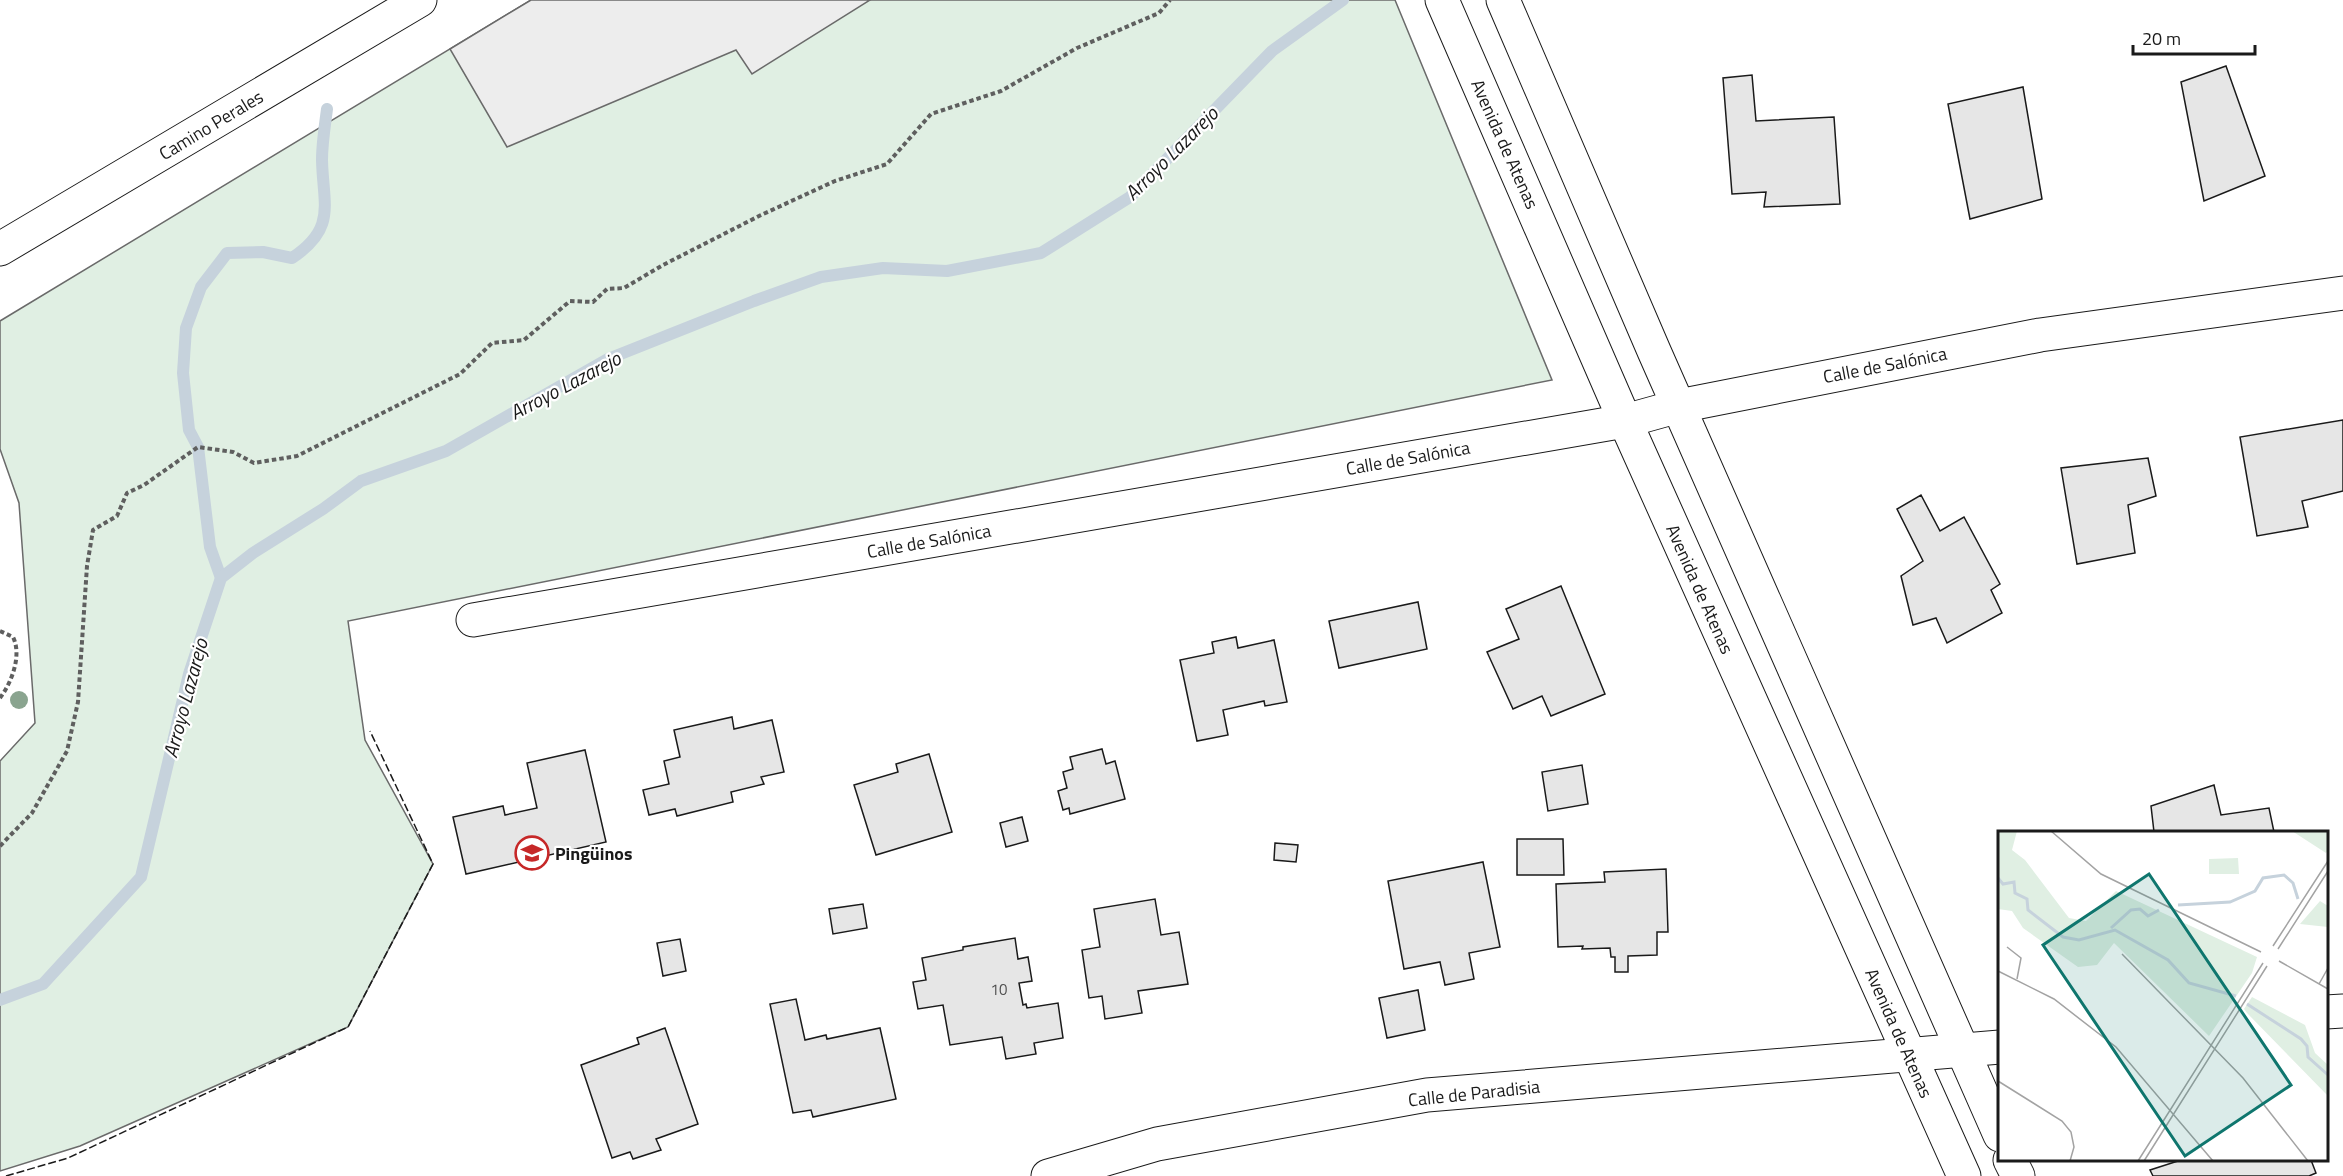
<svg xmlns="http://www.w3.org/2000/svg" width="2343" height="1176" font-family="'Titillium Web',sans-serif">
<rect width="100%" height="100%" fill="#fff"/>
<!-- green -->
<path fill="#e0efe3" stroke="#6a6a6a" stroke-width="1.5" d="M531 0H1395L1552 380 348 621 365 740 433 864 348 1027 80 1146 0 1171V761L35 723 19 503 0 449V321Z"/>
<!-- parking -->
<path fill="#ededed" stroke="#6a6a6a" stroke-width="1.5" d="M531 0H870L752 74 736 50 507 147 450 49Z"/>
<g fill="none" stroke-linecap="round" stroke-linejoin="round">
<!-- stream -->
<g stroke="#c6d2dc" stroke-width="12">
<path d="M221 578 210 547 198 447 189 430 183 373 186 328 201 287 227 253 263 252 292 258C337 228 323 205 322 160 322 143 325 125 327 109"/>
<path d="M0 1000 43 984 141 877 189 674 221 578 253 553 323 509 361 481 446 451 608 359 754 301 821 277 883 268 947 271 1041 253 1130 197 1272 51 1343 0"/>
</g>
</g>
<!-- building -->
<g fill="#e6e6e6" stroke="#1a1a1a" stroke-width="1.5">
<path d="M2226 66 2265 176 2204 201 2181 82Z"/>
<path d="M1752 75 1756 121 1834 117 1840 204 1764 207 1766 192 1732 194 1723 78Z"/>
<path d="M2023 87 2042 199 1970 219 1948 104Z"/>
<path d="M2343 420V491L2302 501 2308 527 2257 536 2240 437Z"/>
<path d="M2148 458 2156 496 2128 505 2135 553 2077 564 2061 468Z"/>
<path d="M1921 495 1940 531 1964 517 2000 584 1991 590 2002 613 1947 643 1936 618 1913 625 1901 576 1923 561 1897 509Z"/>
<path d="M1561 586 1605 694 1551 716 1542 696 1513 709 1487 652 1519 639 1506 609Z"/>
<path d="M1418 602 1427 649 1339 668 1329 621Z"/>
<path d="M1236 637 1238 648 1274 640 1287 702 1265 706 1264 701 1223 710 1228 735 1197 741 1180 660 1214 653 1212 642Z"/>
<path d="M732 717 734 729 772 720 784 772 761 777 764 784 731 792 733 802 677 816 675 809 649 815 643 790 669 784 664 761 680 757 674 730Z"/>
<path d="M1102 749 1106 764 1115 761 1125 799 1070 814 1069 808 1063 810 1058 791 1067 788 1063 772 1073 769 1070 757Z"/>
<path d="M585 750 606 842 466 874 453 817 503 806 505 815 537 808 527 763Z"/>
<path d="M929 754 952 832 876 855 854 785 898 772 896 764Z"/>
<path d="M1582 765 1588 804 1548 811 1542 772Z"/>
<path d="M2214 785 2221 815 2269 808 2274 832H2154L2151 806Z"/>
<path d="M1022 817 1028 841 1006 847 1000 823Z"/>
<path d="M1517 839H1563L1564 875H1517Z"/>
<path d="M1275 843 1298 845 1296 862 1274 860Z"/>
<path d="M1483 862 1500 947 1469 953 1474 979 1445 985 1440 962 1404 969 1388 881Z"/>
<path d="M1666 869 1668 932H1657V955L1628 956V972H1615V957H1611L1610 948 1582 949 1583 946 1558 947 1556 884 1605 882 1604 872Z"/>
<path d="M1155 899 1161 935 1179 932 1188 984 1138 991 1142 1013 1105 1019 1102 996 1089 998 1082 950 1100 947 1094 909Z"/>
<path d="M863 904 867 928 833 934 829 909Z"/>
<path d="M1015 938 1018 959 1028 957 1032 981 1019 983 1023 1005 1026 1004 1027 1008 1058 1003 1063 1038 1034 1043 1036 1054 1006 1059 1002 1037 950 1045 943 1005 918 1009 913 982 926 980 922 958 963 950V947Z"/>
<path d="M680 939 686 971 663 976 657 943Z"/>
<path d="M1418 990 1425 1030 1387 1038 1379 998Z"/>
<path d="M796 999 805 1040 826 1035 827 1039 880 1028 896 1099 813 1117 811 1110 793 1113 770 1004Z"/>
<path d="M665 1028 698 1124 656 1139 661 1150 633 1159 630 1152 612 1158 581 1065 639 1044 637 1038Z"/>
<path d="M2181 1160H2311L2316 1173 2309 1176H2153L2150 1170Z"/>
</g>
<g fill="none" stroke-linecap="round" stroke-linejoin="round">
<defs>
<g id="minor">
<path d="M0 249 420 0"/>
<path d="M473 620 1625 421 1679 406 2040 335 2343 293"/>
<path d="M2326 1012 2343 1011"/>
<path d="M1048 1176 1157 1144 1427 1095 2000 1047"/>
</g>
<g id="secondary">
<path d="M1442 0 1625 421 1964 1176"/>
<path d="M1503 0 1654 351 2000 1135"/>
<path d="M2010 1160 2018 1176"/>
</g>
</defs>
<!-- minor casing -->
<use href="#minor" stroke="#1a1a1a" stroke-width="35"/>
<!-- secondary casing -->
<use href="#secondary" stroke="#1a1a1a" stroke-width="35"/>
<!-- path -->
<g stroke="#5f5f5f" stroke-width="4" stroke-dasharray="4.5 3" stroke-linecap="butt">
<path d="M0 631 13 637C22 655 12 682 0 698"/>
<path d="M0 846 32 813 67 751 78 702 87 566 93 530 117 516 127 493 144 485 198 447 233 452 254 463 297 456 460 374 492 343 524 340 570 301 593 302 607 289 624 288 663 265 761 215 835 181 887 164 931 114 1001 91 1077 48 1159 13 1170 0"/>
</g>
<!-- minor -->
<use href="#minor" stroke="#fff" stroke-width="33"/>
<!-- secondary -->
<use href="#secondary" stroke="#fff" stroke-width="33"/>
<!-- fence -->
<path stroke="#1a1a1a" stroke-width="1.5" stroke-dasharray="8 3" stroke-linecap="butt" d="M6 1176 68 1158 348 1027 433 864 370 731"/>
</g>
<!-- trees -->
<circle fill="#8aa48f" cx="19" cy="700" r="9"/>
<!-- icons -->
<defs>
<symbol id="school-ring" viewBox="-11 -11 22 22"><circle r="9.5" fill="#fff" stroke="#c62828" stroke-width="1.5"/><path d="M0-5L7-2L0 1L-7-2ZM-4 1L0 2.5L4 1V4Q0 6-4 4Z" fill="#c62828"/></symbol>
</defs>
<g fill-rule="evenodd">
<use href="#school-ring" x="513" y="834" width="38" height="38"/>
</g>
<g text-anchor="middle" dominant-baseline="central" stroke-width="4.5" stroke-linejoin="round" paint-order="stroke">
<!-- number labels -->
<g font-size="15" fill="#4d4d4d">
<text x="999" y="989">10</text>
</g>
<!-- street labels -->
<g font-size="18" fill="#1a1a1a" stroke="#fff">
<text transform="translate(211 125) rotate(-31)">Camino Perales</text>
<text transform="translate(1505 144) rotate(66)">Avenida de Atenas</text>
<text transform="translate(1885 365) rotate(-11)">Calle de Salónica</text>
<text transform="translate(1408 458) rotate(-10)">Calle de Salónica</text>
<text transform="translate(929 541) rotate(-10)">Calle de Salónica</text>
<text transform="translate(1700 589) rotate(66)">Avenida de Atenas</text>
<text transform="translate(1899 1033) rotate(66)">Avenida de Atenas</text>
<text transform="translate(1474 1093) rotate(-6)">Calle de Paradisia</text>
</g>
<!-- poi labels -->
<g font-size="18" font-weight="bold" fill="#1a1a1a" stroke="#fff" text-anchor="start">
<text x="555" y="853">Pingüinos</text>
</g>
<!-- water labels -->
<g font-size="20" font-style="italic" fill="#1a1a1a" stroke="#fff">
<text transform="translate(1171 153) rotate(-45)">Arroyo Lazarejo</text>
<text transform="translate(565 385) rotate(-28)">Arroyo Lazarejo</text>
<text transform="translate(185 698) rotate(-75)">Arroyo Lazarejo</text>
</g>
</g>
<!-- overview -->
<g transform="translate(1998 831)">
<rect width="330" height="330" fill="#fff"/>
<path d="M0 0H19L14 19 27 29 71 87 88 90 118 60 259 126 254 142 211 205 116 112 99 134 80 136 25 97 14 80 0 78ZM294 0H330V19L328 22ZM240 27 241 43H211V28ZM322 70 330 75V96L302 93ZM254 166 307 194 317 222 330 234V265L249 182 246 178Z" fill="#e0efe3"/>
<path fill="none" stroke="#c6d2dc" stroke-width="3" d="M0 47 5 53 16 51 17 62 29 68 30 79 65 106 81 109 117 99 170 129 191 152 238 165M180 74 232 71 257 60 265 47 286 44 295 52 300 68M113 97 133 79 142 78 150 85 161 79M249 173 303 208 309 215 310 226 330 244"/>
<path fill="none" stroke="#a3a3a3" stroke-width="1.5" d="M53 0 103 43 263 121M275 115 330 30M9 116 23 127 19 148M280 118 330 40M124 123 245 247 310 330M281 130 330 158M0 140 56 168 118 216 215 330M321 153 330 137M0 250 64 290 73 301 76 316 72 330M140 330 265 132M146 330 269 135"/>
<path fill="#0f766e" fill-opacity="0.15" stroke="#0f766e" stroke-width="3" d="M151 43 293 254 187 325 45 114Z"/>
<rect width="330" height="330" fill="none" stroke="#1a1a1a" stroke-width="3"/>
</g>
<!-- scale -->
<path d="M2133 45v9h122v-9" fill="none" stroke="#1a1a1a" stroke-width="3"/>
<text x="2142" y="45" font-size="18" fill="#1a1a1a" stroke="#ffffff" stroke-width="4.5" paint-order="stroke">20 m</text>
</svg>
